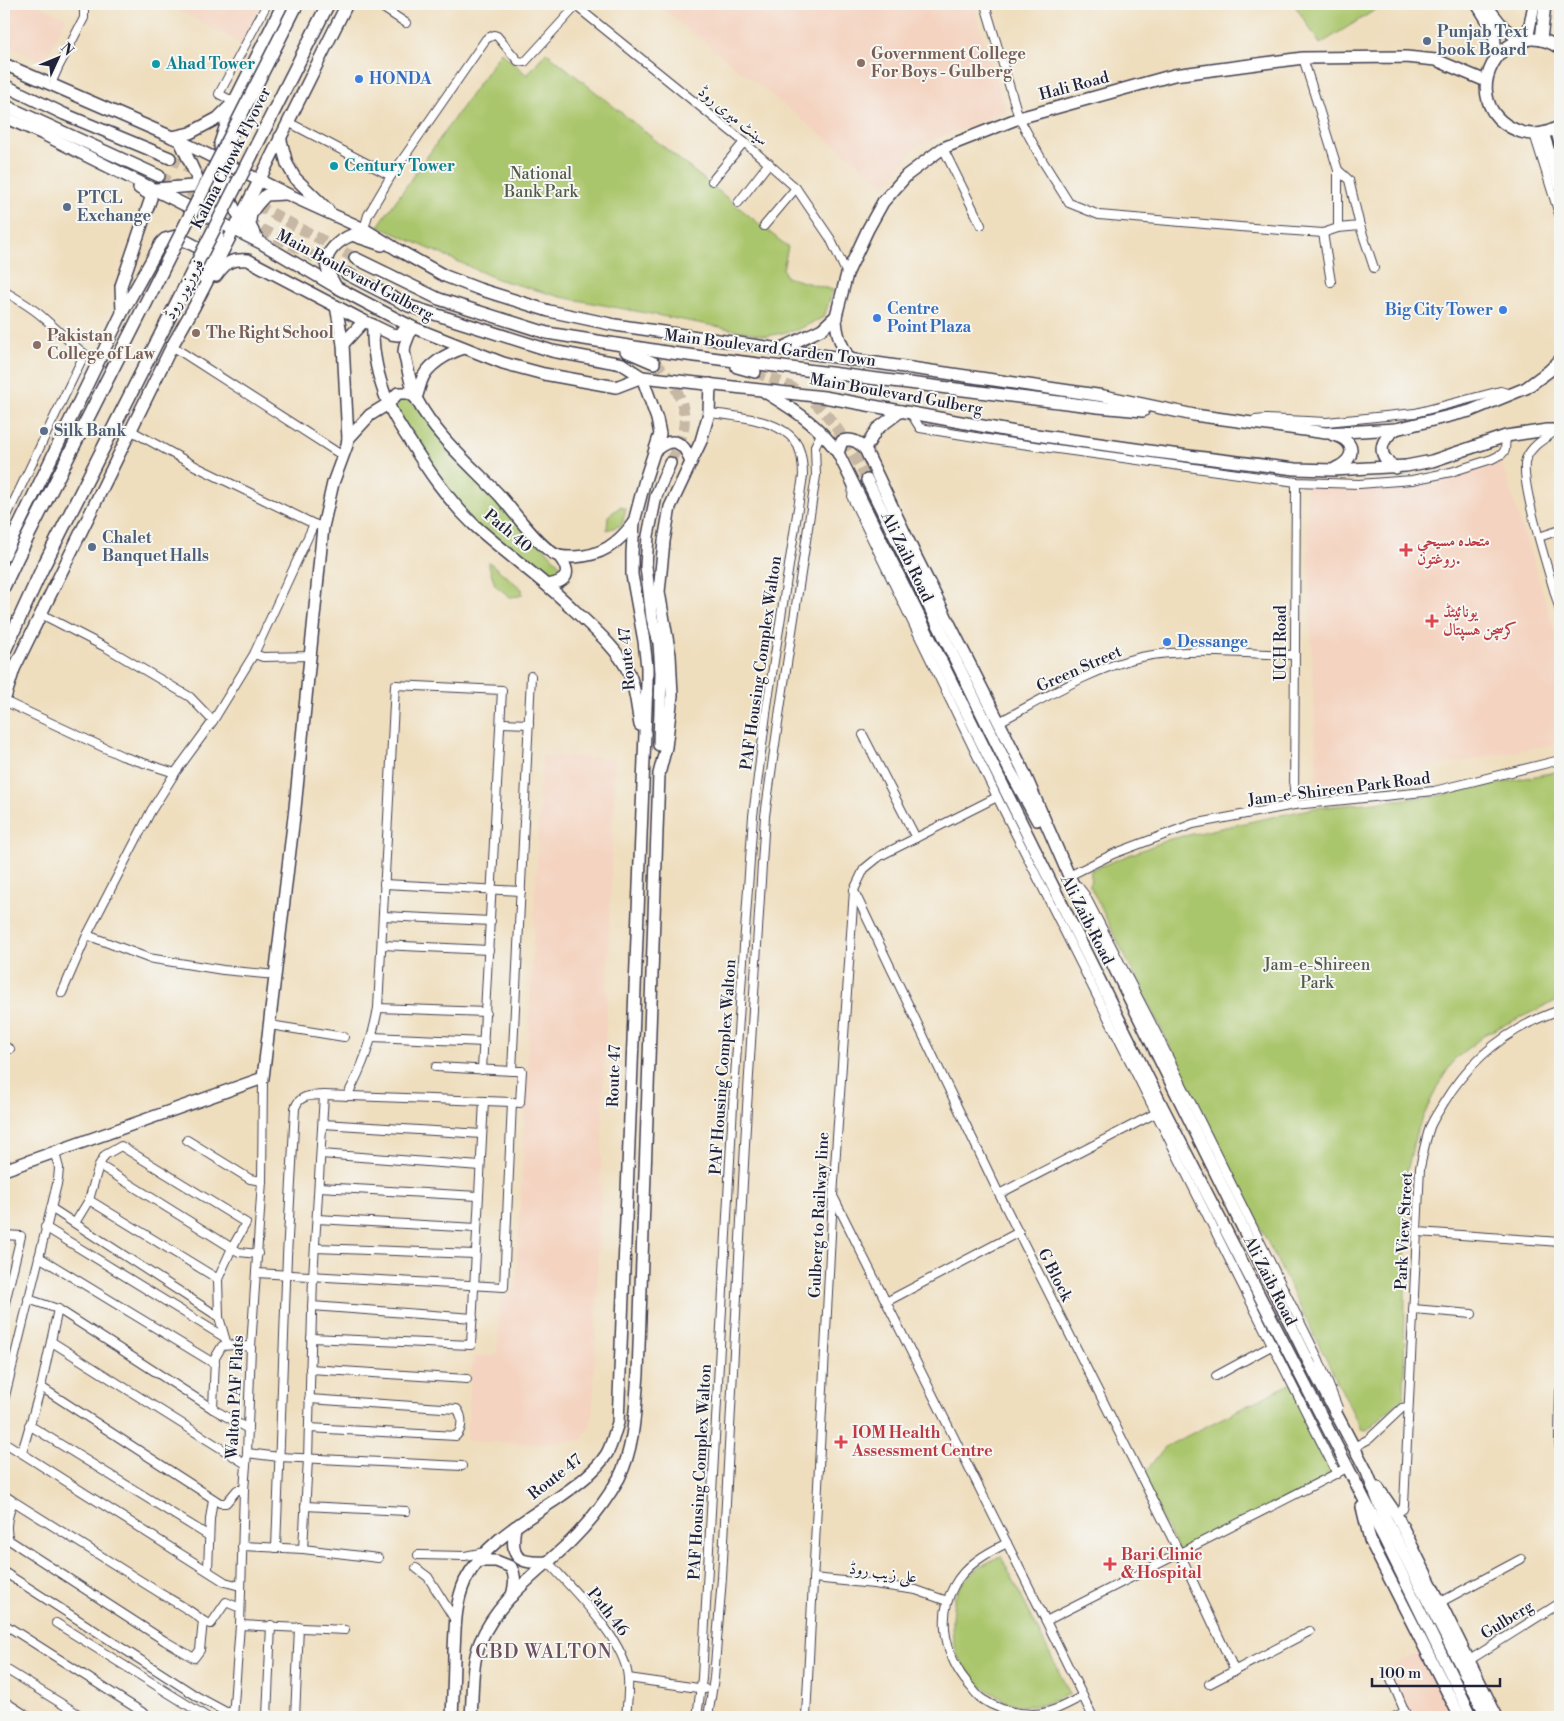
<svg xmlns="http://www.w3.org/2000/svg" width="1564" height="1721" font-family="'Libre Bodoni',Amiri,serif">
<rect width="100%" height="100%" fill="#f6f6f2"/>
<filter id="ink" filterUnits="userSpaceOnUse"><feTurbulence type="fractalNoise" baseFrequency=".02" numOctaves="2"/><feDisplacementMap in="SourceGraphic" scale="10" xChannelSelector="R" yChannelSelector="G"/><feConvolveMatrix kernelMatrix="1 2 1 2 8 2 1 2 1" color-interpolation-filters="sRGB"/></filter>
<filter id="wash" filterUnits="userSpaceOnUse"><feTurbulence type="fractalNoise" baseFrequency=".0096" numOctaves="4" result="noise"/><feDisplacementMap in="SourceGraphic" scale="20" xChannelSelector="R" yChannelSelector="G"/><feGaussianBlur stdDeviation="1.12" result="paint"/><feColorMatrix in="noise" values="0 0 0 0 0 0 0 0 0 0 0 0 0 0 0 0 0 1.4 0 .05"/><feComposite in="paint" operator="in"/></filter>
<g filter="url(#wash)">
<rect width="100%" height="100%" fill="#efdebe"/>
<!-- built -->
<g fill="#f4d3c0">
<path d="M4 4H37L66 18 47 58 41 61 4 44Z"/>
<path d="M177 4H255L262 7 242 44 174 8Z"/>
<path d="M656 4H977L976 15 1006 112 915 147 886 186Z"/>
<path d="M1502 464 1560 647V743L1317 788 1306 484 1382 488 1432 481Z"/>
<path d="M542 756 615 758 593 1409 590 1425 582 1440 538 1444 466 1441 473 1356H497L500 1302 516 1287Z"/>
<path d="M1425 1649 1460 1717H1406L1382 1672Z"/>
</g>
<!-- green -->
<g fill="#aac66c" stroke="#667454">
<path d="M1294 4H1385L1320 44Z"/>
<path d="M501 52 527 75 546 52 788 247 783 269 786 277 833 290 824 317 797 330 767 336 561 297 497 279 378 226Z"/>
<path d="M403 392 483 478 567 573 548 585 472 522 388 404Z"/>
<path d="M621 506 626 509 622 525 607 530 608 516Z"/>
<path d="M488 563H490L522 589V595L520 596 510 597 495 585Z"/>
<path d="M1560 771V999L1487 1033 1454 1060 1437 1087 1416 1133 1406 1176 1404 1397 1367 1430 1361 1429 1090 886 1091 870 1170 839 1314 808 1437 796Z"/>
<path d="M1292 1383 1337 1474 1180 1554 1141 1477 1165 1447Z"/>
<path d="M1001 1556 1070 1694C1053 1702 1033 1710 1014 1704 1008 1703 1002 1699 997 1696 965 1678 951 1655 952 1618 953 1609 953 1600 957 1592 967 1573 983 1564 1001 1556Z"/>
</g>
</g>
<g filter="url(#ink)">
<g fill="none" stroke-linecap="round" stroke-linejoin="round">
<!-- secondary-tunnel -->
<g stroke="#c6b8a4" stroke-width="11" stroke-dasharray="11 5.5" stroke-linecap="butt">
<path d="M170 158 355 258"/>
<path d="M159 176 347 274"/>
<path d="M654 363C673 376 689 407 683 431 681 442 674 453 670 463"/>
<path d="M755 372C772 379 790 385 805 395 831 412 853 453 867 480"/>
</g>
<defs>
<g id="street">
<path d="M377 4 406 23"/>
<path d="M986 4V8L1019 118 1042 160 1069 203 1099 215 1240 227 1323 233 1338 228 1360 226"/>
<path d="M576 6 744 142 796 188 830 238 847 274"/>
<path d="M1303 58 1338 170V228"/>
<path d="M51 84 58 68 84 18V9L79 4"/>
<path d="M234 102 219 94 267 4"/>
<path d="M288 122 391 176"/>
<path d="M1534 134 1560 217"/>
<path d="M943 148 981 225"/>
<path d="M1338 170 1349 180 1360 226 1374 268"/>
<path d="M712 181 744 142"/>
<path d="M738 203 769 163"/>
<path d="M764 226 796 188"/>
<path d="M364 229 368 215 391 176 486 39 494 35 497 36 518 61 525 62 578 4"/>
<path d="M1323 233 1331 282"/>
<path d="M4 291C19 300 34 308 46 320 64 335 78 352 98 363"/>
<path d="M172 346 343 456"/>
<path d="M910 412 920 428 1006 442 1296 482 1359 484 1412 480 1451 472 1492 459 1502 454 1505 450 1506 436"/>
<path d="M1255 420 1266 419 1327 422 1415 413 1500 391 1512 394"/>
<path d="M130 430 197 467 314 524"/>
<path d="M1556 431C1544 439 1532 445 1526 459 1518 480 1553 584 1560 611"/>
<path d="M853 485 852 498 997 797 1337 1474"/>
<path d="M4 522 84 355"/>
<path d="M1539 537 1560 530"/>
<path d="M41 614 107 648 190 697 213 721"/>
<path d="M254 654 263 657 311 656"/>
<path d="M4 701 122 756 175 773"/>
<path d="M999 722C1041 700 1095 667 1141 657 1189 647 1245 654 1294 655"/>
<path d="M501 723 529 724"/>
<path d="M863 735 916 838"/>
<path d="M1294 805 1296 482"/>
<path d="M1070 877 1069 876 1113 854 1193 824 1294 805 1434 791 1560 760"/>
<path d="M384 884 521 891"/>
<path d="M1078 886 1085 895 1156 1032 1319 1360 1338 1408"/>
<path d="M854 891 999 1194 1180 1554 1235 1671"/>
<path d="M383 916 491 921"/>
<path d="M87 935 148 958 223 970 276 975"/>
<path d="M382 945 489 950"/>
<path d="M62 993 87 935 151 811 175 773 213 721 254 654 314 524 323 527"/>
<path d="M378 1008 486 1012"/>
<path d="M270 1025 344 1037"/>
<path d="M373 1037 484 1042"/>
<path d="M4 1046 10 1049"/>
<path d="M436 1067 512 1071"/>
<path d="M347 1096C363 1066 372 1041 378 1008L395 685 502 690 482 1070"/>
<path d="M323 1124 482 1134"/>
<path d="M187 1140 250 1179 262 1181"/>
<path d="M321 1154 480 1166"/>
<path d="M319 1187 478 1196"/>
<path d="M999 1194 1156 1113"/>
<path d="M834 1198 1046 1621 1347 1468"/>
<path d="M89 1200 218 1279"/>
<path d="M51 1208 219 1317 227 1345"/>
<path d="M317 1219 477 1228"/>
<path d="M75 1223 89 1200 99 1165 105 1155 121 1146 246 1223 232 1248 99 1165"/>
<path d="M45 1227 224 1337"/>
<path d="M1418 1232 1560 1242"/>
<path d="M4 1235 21 1236 4 1307"/>
<path d="M315 1248 475 1254"/>
<path d="M39 1257 215 1364"/>
<path d="M256 1273 504 1287 512 1102 520 1103 522 1071H512L531 676"/>
<path d="M28 1299 58 1309 213 1409 248 1429"/>
<path d="M886 1302 1019 1232"/>
<path d="M312 1306 473 1318"/>
<path d="M1413 1309 1472 1314"/>
<path d="M219 1317 218 1279 232 1248 239 1252 258 1254"/>
<path d="M311 1338 471 1345 484 1101"/>
<path d="M52 1342 246 1464"/>
<path d="M310 1369 467 1379"/>
<path d="M1216 1376 1273 1345"/>
<path d="M41 1387 220 1503H226L237 1490H244"/>
<path d="M1560 1391 1559 1441 1560 1450"/>
<path d="M4 1400 58 1180 59 1168 55 1153"/>
<path d="M213 1409 215 1358 222 1346 234 1345 251 1347"/>
<path d="M29 1425 209 1536"/>
<path d="M309 1428 456 1436C463 1429 463 1416 457 1409L309 1399"/>
<path d="M4 1442 225 1582 240 1586"/>
<path d="M1353 1444 1354 1447 1369 1439 1402 1408 1408 1407"/>
<path d="M22 1452 41 1387 58 1309"/>
<path d="M247 1453 279 1457 462 1466"/>
<path d="M4 1495 13 1501C60 1530 106 1559 152 1588 168 1599 189 1608 203 1621L200 1650 194 1658 165 1641 9 1540C4 1527 9 1513 13 1501"/>
<path d="M305 1506 406 1511"/>
<path d="M1396 1514 1403 1509 1404 1505 1420 1168C1423 1154 1425 1141 1430 1127 1433 1119 1439 1111 1443 1104 1470 1059 1510 1027 1560 1010"/>
<path d="M1007 1543C987 1553 965 1565 954 1586 936 1618 946 1658 969 1685 973 1689 977 1696 982 1699 997 1709 1015 1714 1033 1714 1051 1714 1067 1704 1083 1696"/>
<path d="M242 1546 303 1549 378 1558"/>
<path d="M276 1548 287 1256 295 1108C300 1094 311 1096 324 1095L512 1102"/>
<path d="M303 1549 308 1459 313 1277 324 1095"/>
<path d="M418 1555 465 1556 485 1552"/>
<path d="M548 1562C573 1590 626 1641 628 1678 629 1691 627 1705 626 1717"/>
<path d="M416 1568 428 1577 455 1620"/>
<path d="M208 1569 210 1519 213 1499"/>
<path d="M4 1572 198 1697 226 1712H233"/>
<path d="M813 1578 874 1584 916 1590 947 1601"/>
<path d="M1439 1603 1521 1559"/>
<path d="M203 1621 211 1624 226 1602 240 1608"/>
<path d="M1046 1621 1093 1717"/>
<path d="M56 1623 207 1717"/>
<path d="M4 1624 150 1717"/>
<path d="M240 1625 345 1630"/>
<path d="M1468 1661 1560 1603"/>
<path d="M4 1668 83 1717"/>
<path d="M1389 1674 1407 1717"/>
<path d="M628 1678 705 1689"/>
<path d="M1209 1684 1310 1631"/>
<path d="M4 1701 29 1717"/>
<path d="M233 1717 240 1625 244 1490 247 1453 251 1347 262 1181 263 1078"/>
<path d="M267 1717 271 1625"/>
<path d="M295 1717 299 1627"/>
<path d="M697 1717 702 1678 733 1105 753 816 767 706 803 476C803 466 802 455 798 446 784 419 735 416 709 413"/>
<path d="M708 1717 714 1678 722 1578 747 1107 765 816 780 709 816 476 815 446 822 432"/>
<path d="M806 1717 833 1196 854 890 864 869 880 856 997 797"/>
<path d="M1394 1717 1405 1712"/>
</g>
<g id="secondary">
<path d="M1477 4 1494 31 1496 57"/>
<path d="M1489 9 1504 28 1521 41"/>
<path d="M1527 40 1534 4"/>
<path d="M1541 40 1545 4"/>
<path d="M1560 48C1501 10 1453 103 1516 130 1531 137 1547 134 1560 126"/>
<path d="M4 64 172 137 287 194 364 229 398 250 445 276 479 289 549 311 615 325 1104 396 1194 415 1326 433 1396 429 1470 411 1526 388 1549 371 1560 360"/>
<path d="M4 85 64 114 170 158"/>
<path d="M233 104 220 143 222 184 235 210 258 239"/>
<path d="M4 105 159 176"/>
<path d="M4 117 41 133 261 243 336 287 412 327 503 363 544 374 616 387 642 377 824 397 1015 432 1156 452 1295 469 1333 470 1406 466 1432 461 1506 436 1547 430H1560"/>
<path d="M1556 129 1560 143"/>
<path d="M1543 133 1560 186"/>
<path d="M172 137 190 133 205 125 218 118 234 102 283 4"/>
<path d="M280 137 287 164 295 178 328 210"/>
<path d="M180 141 217 221C220 234 218 244 213 256"/>
<path d="M156 189 230 183"/>
<path d="M253 231C244 217 256 205 266 195L285 194"/>
<path d="M355 258 439 299 547 333 672 353 1098 407 1143 411"/>
<path d="M347 274 409 306 552 351 622 364 642 377 657 419 660 434 645 480 634 522 632 553V575L644 641 647 667V682L618 1423C614 1433 612 1446 606 1455 594 1473 575 1486 558 1498 524 1521 484 1543 465 1581 455 1603 455 1629 454 1652 454 1674 453 1696 452 1717"/>
<path d="M216 276C226 262 231 259 248 260L364 321 391 334 398 335 402 333 408 325"/>
<path d="M336 287C333 281 329 275 327 268 323 253 339 240 352 235L382 245"/>
<path d="M122 311 121 286 151 198 149 194 139 188"/>
<path d="M836 316C836 334 841 345 850 360"/>
<path d="M373 325C372 352 378 378 388 403 393 416 401 428 409 440 427 469 447 499 473 524 506 554 543 579 574 610 592 627 619 650 629 673 636 689 637 708 640 725"/>
<path d="M412 327 405 345 404 352C408 368 410 386 417 400 437 438 472 466 501 497 513 511 542 551 559 556 563 557 570 557 574 557 601 556 618 544 634 522"/>
<path d="M343 344 364 321"/>
<path d="M778 350 822 329 836 316 847 274 868 229 883 202 907 175 943 148 1019 118 1174 75 1303 58 1406 57 1436 60 1486 81"/>
<path d="M626 351 654 363"/>
<path d="M737 367 755 372"/>
<path d="M765 392C793 409 819 425 838 453L1163 1108 1384 1538 1472 1717"/>
<path d="M901 411 877 429 865 449 917 559 1022 768 1069 876 1309 1362 1367 1472 1383 1513 1487 1717"/>
<path d="M1396 429C1378 442 1377 456 1396 468"/>
<path d="M1333 435C1356 440 1357 459 1336 468"/>
<path d="M348 439 370 415 388 404 398 393H409L416 398C418 393 419 388 421 382 426 365 448 353 464 348"/>
<path d="M657 449C673 436 684 442 690 460"/>
<path d="M838 453 842 441C853 438 858 442 865 449"/>
<path d="M867 480 1008 767 1037 820"/>
<path d="M4 556 122 313 161 243 165 239 176 236 205 251 208 262 203 277"/>
<path d="M548 585C568 581 572 573 559 556"/>
<path d="M4 701 14 669 172 346 194 307 259 181 347 4"/>
<path d="M659 745 661 673 659 643 652 618 646 566 648 536 656 496 670 463"/>
<path d="M4 1170 263 1078 295 808 323 527 333 483 347 445 348 439 343 344 336 306"/>
<path d="M1378 1488 1396 1514 1497 1717"/>
<path d="M1362 1507 1370 1540 1460 1717"/>
<path d="M515 1527C510 1558 517 1564 548 1562"/>
<path d="M478 1561H496L511 1567C516 1577 515 1584 512 1596"/>
<path d="M471 1717C473 1693 471 1665 480 1642 498 1599 539 1572 571 1541 590 1522 606 1501 619 1478 635 1446 635 1408 638 1374L659 774 666 747 672 695 670 655 659 592 664 541 670 507 701 441 709 413 710 384"/>
</g>
<g id="primary">
<path d="M4 586 18 556"/>
<path d="M4 652 42 569"/>
</g>
</defs>
<!-- street casing -->
<use href="#street" stroke="#413e4f" stroke-width="10"/>
<!-- secondary casing -->
<use href="#secondary" stroke="#413e4f" stroke-width="14"/>
<!-- primary casing -->
<use href="#primary" stroke="#413e4f" stroke-width="15"/>
<!-- street -->
<use href="#street" stroke="#fff" stroke-width="8"/>
<!-- secondary -->
<use href="#secondary" stroke="#fff" stroke-width="11"/>
<!-- primary -->
<use href="#primary" stroke="#fff" stroke-width="12"/>
<defs>
<g id="primary-bridge">
<path d="M18 556 297 4"/>
<path d="M42 569 328 4"/>
</g>
</defs>
<!-- primary-bridge casing -->
<use href="#primary-bridge" stroke="#413e4f" stroke-width="15" stroke-linecap="butt"/>
<!-- primary-bridge -->
<use href="#primary-bridge" stroke="#fff" stroke-width="12"/>
</g>
</g>
<!-- markers -->
<g fill="#5c6f8a" stroke="#f6f6f2" stroke-width="2">
<circle cx="1427" cy="41" r="5"/>
<circle cx="67" cy="207" r="5"/>
<circle cx="44" cy="431" r="5"/>
<circle cx="92" cy="547" r="5"/>
</g>
<g fill="#8d6e63" stroke="#f6f6f2" stroke-width="2">
<circle cx="861" cy="63" r="5"/>
<circle cx="196" cy="333" r="5"/>
<circle cx="37" cy="345" r="5"/>
</g>
<g fill="#0f9aa8" stroke="#f6f6f2" stroke-width="2">
<circle cx="156" cy="64" r="5"/>
<circle cx="334" cy="166" r="5"/>
</g>
<g fill="#3f7fe0" stroke="#f6f6f2" stroke-width="2">
<circle cx="359" cy="79" r="5"/>
<circle cx="1503" cy="310" r="5"/>
<circle cx="877" cy="318" r="5"/>
<circle cx="1167" cy="642" r="5"/>
</g>
<g fill="#e0444e" stroke="#f6f6f2" stroke-width="2">
<path d="M1403.5 542.5h5v5h5v5h-5v5h-5v-5h-5v-5h5z"/>
<path d="M1429.5 613.5h5v5h5v5h-5v5h-5v-5h-5v-5h5z"/>
<path d="M838.5 1434.5h5v5h5v5h-5v5h-5v-5h-5v-5h5z"/>
<path d="M1107.5 1556.5h5v5h5v5h-5v5h-5v-5h-5v-5h5z"/>
</g>
<g text-anchor="middle" dominant-baseline="central" stroke-width="4" stroke-linejoin="round" paint-order="stroke">
<!-- service labels -->
<g font-size="16" font-weight="bold" fill="#4e5e75" stroke="#f6f6f2" text-anchor="start">
<text x="1437" y="32">Punjab Text<tspan x="1437" dy="18">book Board</tspan></text>
<text x="77" y="198">PTCL<tspan x="77" dy="18">Exchange</tspan></text>
<text x="54" y="431">Silk Bank</text>
<text x="102" y="538">Chalet<tspan x="102" dy="18">Banquet Halls</tspan></text>
</g>
<!-- education labels -->
<g font-size="16" font-weight="bold" fill="#785e54" stroke="#f6f6f2" text-anchor="start">
<text x="871" y="54">Government College<tspan x="871" dy="18">For Boys - Gulberg</tspan></text>
<text x="206" y="333">The Right School</text>
<text x="47" y="336">Pakistan<tspan x="47" dy="18">College of Law</tspan></text>
</g>
<!-- culture labels -->
<g font-size="16" font-weight="bold" fill="#0d838f" stroke="#f6f6f2" text-anchor="start">
<text x="166" y="64">Ahad Tower</text>
<text x="344" y="166">Century Tower</text>
</g>
<!-- shop labels -->
<g font-size="16" font-weight="bold" fill="#366cbe" stroke="#f6f6f2" text-anchor="start">
<text x="369" y="79">HONDA</text>
<text x="887" y="309">Centre<tspan x="887" dy="18">Point Plaza</tspan></text>
<text x="1493" y="310" text-anchor="end">Big City Tower</text>
<text x="1177" y="642">Dessange</text>
</g>
<!-- street labels -->
<g font-size="16" fill="#22223b" stroke="#f6f6f2">
<text transform="translate(1074 86) rotate(-15)">Hali Road</text>
<text transform="translate(733 116) rotate(39)">سینٹ میری روڈ</text>
<text transform="translate(231 158) rotate(-63)">Kalma Chowk Flyover</text>
<text transform="translate(355 275) rotate(28)">Main Boulevard Gulberg</text>
<text transform="translate(184 289) rotate(-62)">فیروزپور روڈ</text>
<text transform="translate(770 348) rotate(7)">Main Boulevard Garden Town</text>
<text transform="translate(896 394) rotate(10)">Main Boulevard Gulberg</text>
<text transform="translate(508 531) rotate(40)">Path 40</text>
<text transform="translate(907 557) rotate(64)">Ali Zaib Road</text>
<text transform="translate(1281 643) rotate(-90)">UCH Road</text>
<text transform="translate(627 659) rotate(-95)">Route 47</text>
<text transform="translate(761 663) rotate(-82)">PAF Housing Complex Walton</text>
<text transform="translate(1079 669) rotate(-24)">Green Street</text>
<text transform="translate(1339 789) rotate(-7)">Jam-e-Shireen Park Road</text>
<text transform="translate(1087 920) rotate(63)">Ali Zaib Road</text>
<text transform="translate(723 1067) rotate(-86)">PAF Housing Complex Walton</text>
<text transform="translate(614 1076) rotate(-88)">Route 47</text>
<text transform="translate(819 1215) rotate(-87)">Gulberg to Railway line</text>
<text transform="translate(1404 1231) rotate(-87)">Park View Street</text>
<text transform="translate(1055 1275) rotate(63)">G Block</text>
<text transform="translate(1270 1281) rotate(63)">Ali Zaib Road</text>
<text transform="translate(235 1397) rotate(-87)">Walton PAF Flats</text>
<text transform="translate(700 1472) rotate(-87)">PAF Housing Complex Walton</text>
<text transform="translate(555 1477) rotate(-38)">Route 47</text>
<text transform="translate(883 1573) rotate(8)">علی زیب روڈ</text>
<text transform="translate(608 1612) rotate(52)">Path 46</text>
<text transform="translate(1507 1620) rotate(-32)">Gulberg</text>
</g>
<!-- park labels -->
<g font-size="16" fill="#525b4c" stroke="#f6f6f2">
<text x="541" y="174">National<tspan x="541" dy="18">Bank Park</tspan></text>
<text x="1317" y="965">Jam-e-Shireen<tspan x="1317" dy="18">Park</tspan></text>
</g>
<!-- health labels -->
<g font-size="16" font-weight="bold" fill="#be3a42" stroke="#f6f6f2" text-anchor="start">
<text x="1417" y="541">متحده مسیحي<tspan x="1417" dy="18">روغتون.</tspan></text>
<text x="1443" y="612">یونائیٹڈ<tspan x="1443" dy="18">کرسچن ہسپتال</tspan></text>
<text x="852" y="1433">IOM Health<tspan x="852" dy="18">Assessment Centre</tspan></text>
<text x="1121" y="1555">Bari Clinic<tspan x="1121" dy="18">&amp; Hospital</tspan></text>
</g>
<!-- quarter labels -->
<g font-size="19" letter-spacing="1" fill="#6d505e" stroke="#f6f6f2">
<text x="544" y="1652">CBD WALTON</text>
</g>
</g>
<!-- margin -->
<rect width="1564" height="1721" fill="none" stroke="#f6f6f2" stroke-width="20"/>
<!-- north arrow -->
<g transform="translate(58 58) rotate(46)" stroke="#f6f6f2" stroke-width="4" paint-order="stroke">
<path d="M0-4L9 19L0 12L-9 19Z" fill="#22223b"/>
<text y="-8" font-size="14" font-weight="bold" text-anchor="middle" fill="#22223b">N</text>
</g>
<!-- scale -->
<path d="M1372 1678v8h128v-8" fill="none" stroke="#22223b" stroke-width="2.5"/>
<text x="1379" y="1678" font-size="15" fill="#22223b" stroke="#f6f6f2" stroke-width="4" paint-order="stroke">100 m</text>
</svg>
